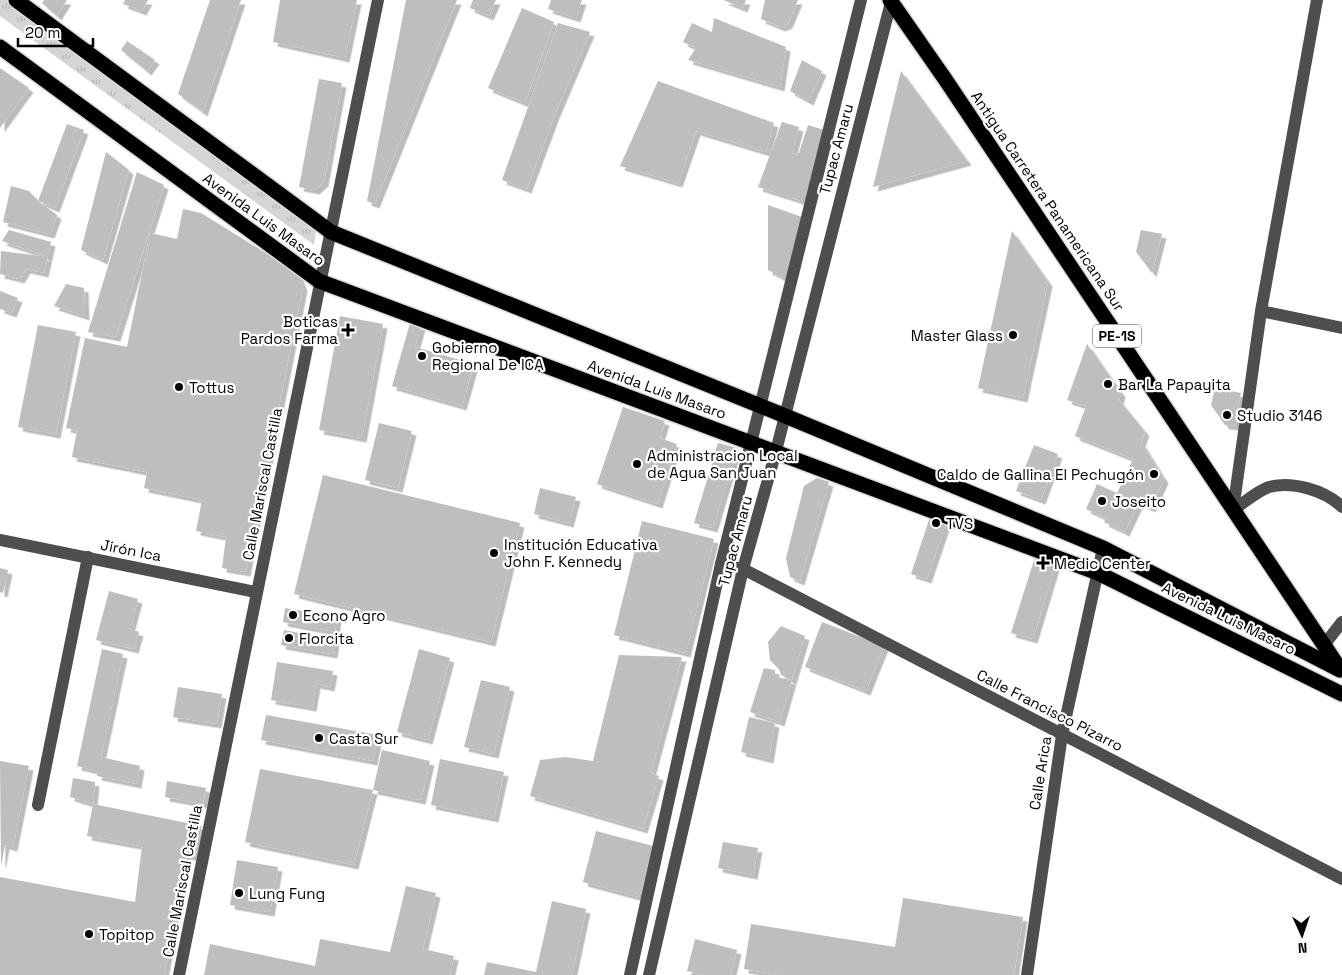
<svg xmlns="http://www.w3.org/2000/svg" width="1342" height="975" font-family="'Space Grotesk',sans-serif">
<defs>
<pattern id="park-tufts" width="24" height="20" patternUnits="userSpaceOnUse" patternTransform="scale(1.25)"><rect width="24" height="20" fill="#d5d5d5"/><path d="M3 7l-1-3M5 7V3M7 7l1-3M15 17l-1-3M17 17v-4M19 17l1-3" fill="none" stroke="#b5b5b5"/></pattern>
<filter id="shadow"><feDropShadow dx="4.5" dy="4.5" stdDeviation="0" flood-color="#0004"/></filter>
</defs>
<rect width="100%" height="100%" fill="#fff"/>
<!-- park -->
<path fill="url(#park-tufts)" d="M0 0H7L317 222 314 245 0 16Z"/>
<!-- building -->
<g fill="#bebebe" filter="url(#shadow)">
<path d="M44 0H67L57 16 42 3Z"/>
<path d="M125 0H148L142 11 123 4Z"/>
<path d="M210 0H241L203 112 178 94Z"/>
<path d="M280 0H357L345 58 273 42Z"/>
<path d="M406 0H457L375 204 367 201Z"/>
<path d="M473 0H496L489 16 470 8Z"/>
<path d="M551 0H582L576 18 548 9Z"/>
<path d="M723 0H746L743 8Z"/>
<path d="M765 0H798L788 24 781 27 761 19Z"/>
<path d="M522 8 554 22 525 103 488 88Z"/>
<path d="M714 18 786 47 780 87 688 60 696 48 683 42 692 23 712 32Z"/>
<path d="M558 23 590 32 555 114 527 189 502 180Z"/>
<path d="M127 41 155 60 147 71 121 50Z"/>
<path d="M802 60 822 71 809 101 790 91Z"/>
<path d="M0 68 29 88 0 128Z"/>
<path d="M901 71 967 161 873 187Z"/>
<path d="M319 79 342 83 324 182 315 190 299 187Z"/>
<path d="M658 81 774 123 766 152 696 131 678 183 620 166Z"/>
<path d="M782 122 799 127 792 154 799 153 808 125 824 130 808 203 758 187Z"/>
<path d="M67 124 84 130 55 208 38 201Z"/>
<path d="M106 152 129 170 103 260 81 250Z"/>
<path d="M137 172 164 185 116 337 88 332Z"/>
<path d="M11 186 29 191 38 201 57 215 50 234 3 222Z"/>
<path d="M768 205 802 217 787 280 768 270Z"/>
<path d="M183 209 201 213 298 273 303 287 246 572 222 568 226 537 196 531 202 500 144 488 147 472 72 457 77 430 66 428 85 338 127 347 150 233 177 239Z"/>
<path d="M9 230 51 242 44 273 26 269 20 279 0 274 1 251 48 257 2 241Z"/>
<path d="M1141 230 1162 234 1152 273 1136 252Z"/>
<path d="M1012 231 1048 282 1023 398 978 388Z"/>
<path d="M66 284 84 288 85 316 54 306Z"/>
<path d="M0 291 18 298 12 313 0 309Z"/>
<path d="M340 316 383 324 362 438 319 430Z"/>
<path d="M410 323 421 326 415 347 474 364 462 406 392 386Z"/>
<path d="M38 325 76 332 56 434 18 427Z"/>
<path d="M1087 344 1121 393 1119 400 1145 432 1141 442 1164 479 1151 508 1139 502 1125 532 1104 522 1106 518 1086 509 1097 484 1117 493 1133 459 1075 436 1086 406 1067 400Z"/>
<path d="M1215 388 1241 393 1234 426 1225 425 1211 405Z"/>
<path d="M623 407 665 421 660 438 677 444 658 504 597 484Z"/>
<path d="M379 423 412 431 398 488 365 480Z"/>
<path d="M718 443 737 448 713 528 694 523Z"/>
<path d="M1034 445 1058 454 1041 500 1016 491Z"/>
<path d="M323 475 520 523 491 642 294 594Z"/>
<path d="M817 478 829 482 800 581 790 577 786 558 804 486Z"/>
<path d="M540 488 576 497 569 523 534 514Z"/>
<path d="M930 517 946 523 927 579 911 574Z"/>
<path d="M642 521 714 539 686 653 614 635Z"/>
<path d="M1035 557 1056 563 1033 639 1011 633Z"/>
<path d="M0 568 8 570 3 593 0 592Z"/>
<path d="M109 591 138 599 130 629 139 632 134 649 96 640Z"/>
<path d="M285 608 337 617 335 632 283 622Z"/>
<path d="M822 622 884 646 866 691 805 667Z"/>
<path d="M781 626 805 636 792 680 781 675 779 669 770 660 768 642Z"/>
<path d="M284 630 335 640 333 654 281 645Z"/>
<path d="M102 649 123 654 101 757 140 766 137 784 97 776 98 771 77 766Z"/>
<path d="M419 649 450 658 428 740 397 732Z"/>
<path d="M619 655 682 657 651 773 659 776 643 829 530 796 540 760 565 757 593 761Z"/>
<path d="M277 662 333 671 330 687 316 684 312 707 271 700Z"/>
<path d="M764 668 775 670V677L792 680 780 722 750 712Z"/>
<path d="M481 680 510 687 494 754 464 747Z"/>
<path d="M178 687 222 694 217 724 173 717Z"/>
<path d="M266 715 378 735 373 761 261 740Z"/>
<path d="M749 717 775 723 769 759 741 752Z"/>
<path d="M382 750 430 761 421 800 373 790Z"/>
<path d="M440 759 504 772 494 818 431 805Z"/>
<path d="M0 761 29 766 13 847 5 845 1 866Z"/>
<path d="M260 769 373 790 354 865 245 842Z"/>
<path d="M73 778 95 782 93 804 70 797Z"/>
<path d="M167 781 206 788 203 804 165 797Z"/>
<path d="M93 804 202 826 195 857 186 855 164 975H0V877L135 902 142 846 87 836Z"/>
<path d="M596 831 653 846 639 897 583 882Z"/>
<path d="M723 842 758 848 753 875 718 868Z"/>
<path d="M237 860 278 867 270 912 230 905Z"/>
<path d="M406 886 436 893 423 949 454 956 450 975H204L210 944 315 966 320 939 390 952Z"/>
<path d="M903 898 1023 917 1014 975H779L744 969 751 924 895 947Z"/>
<path d="M552 901 586 909 572 975H484L487 962 536 972Z"/>
<path d="M695 939 737 950 731 975H705L687 971Z"/>
</g>
<g fill="none" stroke-linecap="round" stroke-linejoin="round">
<defs>
<g id="highway">
<path d="M16 0 331 232 783 415 1103 548 1340 670"/>
<path d="M890 0 945 79 1340 669"/>
<path d="M0 47 319 281 1098 573 1342 694"/>
</g>
</defs>
<!-- highway casing -->
<use href="#highway" stroke="#dbdbdb" stroke-width="18"/>
<!-- minor -->
<g stroke="#4e4e4e" stroke-width="12">
<path d="M1261 311 1342 328"/>
<path d="M1233 510 1261 311 1317 0"/>
<path d="M1233 510C1244 503 1257 491 1269 487 1292 481 1325 490 1342 507"/>
<path d="M0 540 256 592"/>
<path d="M721 564 743 569 1342 879"/>
<path d="M1324 645 1342 622"/>
<path d="M38 805 88 557"/>
<path d="M179 975 378 0"/>
<path d="M630 975 721 564 861 0"/>
<path d="M649 975 743 569 776 451 891 2"/>
<path d="M1027 975 1062 735 1103 548"/>
</g>
<!-- highway -->
<use href="#highway" stroke="#000" stroke-width="15"/>
</g>
<!-- markers -->
<g fill="#000" stroke="#fff" stroke-width="2">
<path d="M345.5 322.5h5v5h5v5h-5v5h-5v-5h-5v-5h5z"/>
<circle cx="1013" cy="335" r="5"/>
<circle cx="422" cy="356" r="5"/>
<circle cx="1108" cy="384" r="5"/>
<circle cx="179" cy="387" r="5"/>
<circle cx="1227" cy="415" r="5"/>
<circle cx="637" cy="464" r="5"/>
<circle cx="1154" cy="474" r="5"/>
<circle cx="1102" cy="501" r="5"/>
<circle cx="936" cy="523" r="5"/>
<circle cx="494" cy="553" r="5"/>
<path d="M1040.5 555.5h5v5h5v5h-5v5h-5v-5h-5v-5h5z"/>
<circle cx="293" cy="615" r="5"/>
<circle cx="289" cy="638" r="5"/>
<circle cx="319" cy="738" r="5"/>
<circle cx="239" cy="893" r="5"/>
<circle cx="89" cy="934" r="5"/>
</g>
<g text-anchor="middle" dominant-baseline="central" stroke-width="4.5" stroke-linejoin="round" paint-order="stroke">
<!-- shield labels -->
<rect fill="#fff" stroke="#4c4c4c" stroke-width="1" x="1093" y="324.5" width="48" height="23" rx="4"/>
<g font-size="14" font-weight="bold" fill="#000">
<text x="1117" y="336">PE-1S</text>
</g>
<!-- street labels -->
<g font-size="15" fill="#000" stroke="#fff">
<text transform="translate(836 149) rotate(-75)">Tupac Amaru</text>
<text transform="translate(1048 201) rotate(56)">Antigua Carretera Panamericana Sur</text>
<text transform="translate(264 219) rotate(36)">Avenida Luis Masaro</text>
<text transform="translate(657 389) rotate(20)">Avenida Luis Masaro</text>
<text transform="translate(262 484) rotate(-79)">Calle Mariscal Castilla</text>
<text transform="translate(735 541) rotate(-75)">Tupac Amaru</text>
<text transform="translate(131 550) rotate(11)">Jirón Ica</text>
<text transform="translate(1229 618) rotate(26)">Avenida Luis Masaro</text>
<text transform="translate(1050 710) rotate(27)">Calle Francisco Pizarro</text>
<text transform="translate(1040 773) rotate(-81)">Calle Arica</text>
<text transform="translate(182 881) rotate(-79)">Calle Mariscal Castilla</text>
</g>
<!-- poi labels -->
<g font-size="15" fill="#000" stroke="#fff" text-anchor="start">
<text x="338" y="321" text-anchor="end">Boticas<tspan x="338" dy="17">Pardos Farma</tspan></text>
<text x="1003" y="335" text-anchor="end">Master Glass</text>
<text x="432" y="347">Gobierno<tspan x="432" dy="17">Regional De ICA</tspan></text>
<text x="1118" y="384">Bar La Papayita</text>
<text x="189" y="387">Tottus</text>
<text x="1237" y="415">Studio 3146</text>
<text x="647" y="455">Administracion Local<tspan x="647" dy="17">de Agua San Juan</tspan></text>
<text x="1144" y="474" text-anchor="end">Caldo de Gallina El Pechugón</text>
<text x="1112" y="501">Joseito</text>
<text x="946" y="523">TVS</text>
<text x="504" y="544">Institución Educativa<tspan x="504" dy="17">John F. Kennedy</tspan></text>
<text x="1054" y="563">Medic Center</text>
<text x="303" y="615">Econo Agro</text>
<text x="299" y="638">Florcita</text>
<text x="329" y="738">Casta Sur</text>
<text x="249" y="893">Lung Fung</text>
<text x="99" y="934">Topitop</text>
</g>
</g>
<!-- north arrow -->
<g transform="translate(1302 935) rotate(177)" stroke="#ffffff" stroke-width="4" paint-order="stroke">
<path d="M0-4L9 19L0 12L-9 19Z" fill="#000000"/>
<text y="-8" font-size="14" font-weight="bold" text-anchor="middle" fill="#000000">N</text>
</g>
<!-- scale -->
<path d="M18 38v8h75v-8" fill="none" stroke="#000000" stroke-width="2.5"/>
<text x="25" y="38" font-size="15" fill="#000000" stroke="#ffffff" stroke-width="4" paint-order="stroke">20 m</text>
</svg>
